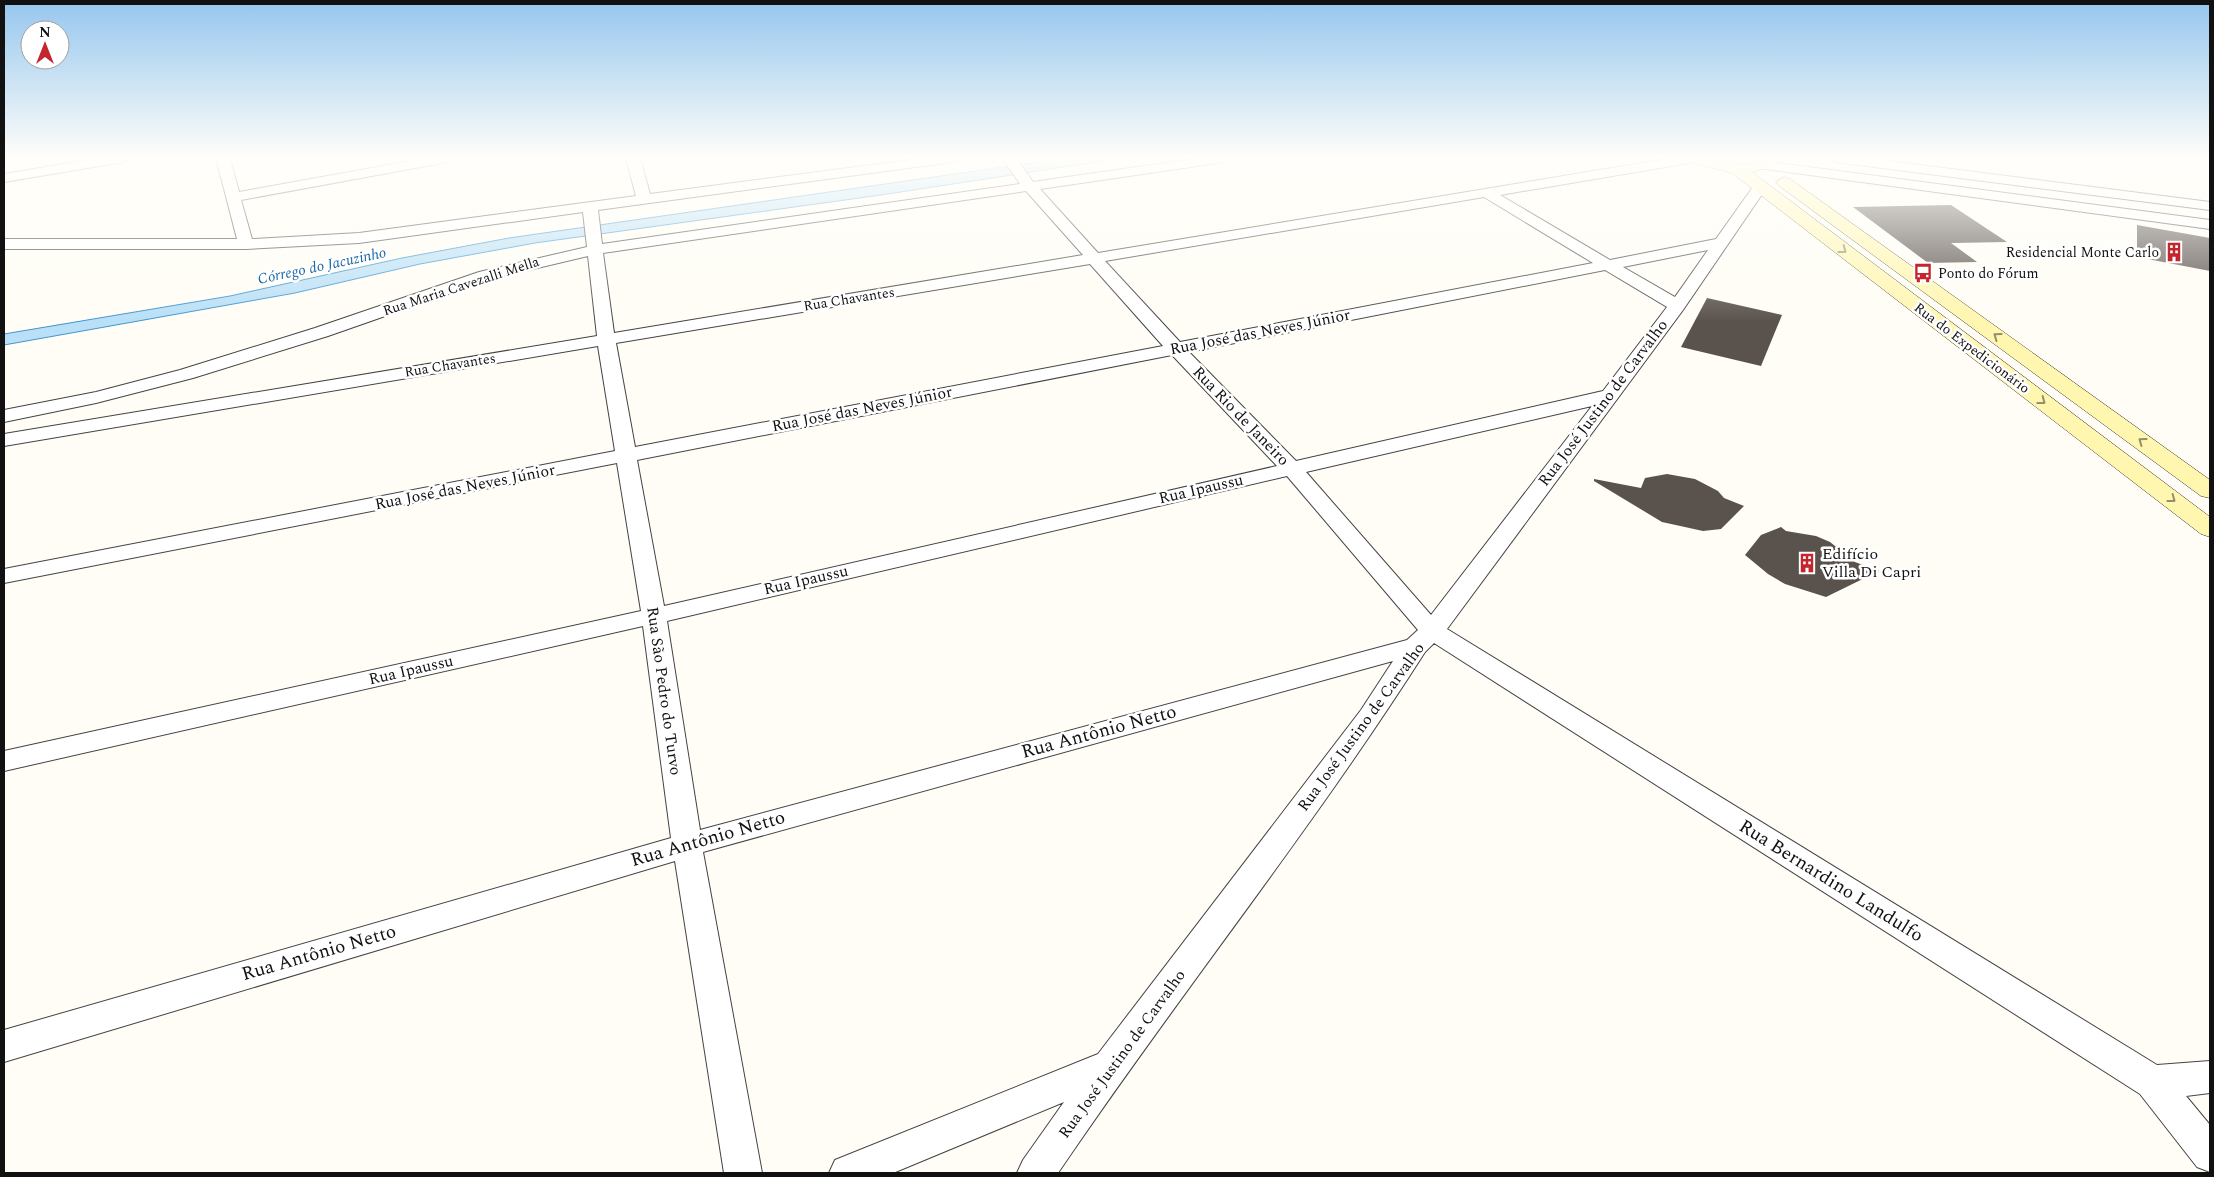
<svg xmlns="http://www.w3.org/2000/svg" width="2214" height="1177" font-family="Spectral,serif">
<rect width="100%" height="100%" fill="#fffdf5"/>
<!-- water -->
<path fill="#b9e0f7" stroke="#3f96cf" d="M1066 158H1123L881 195 535 243 420 264 295 293 4 345V334L230 296 402 258 509 238Z"/>
<!-- building -->
<g fill="#5a524d">
<path d="M1951 205 2007 242 1951 243 1977 262 1928 263 1853 207Z"/>
<path d="M2137 225 2210 238V271L2137 257Z"/>
<path d="M1707 298 1782 315 1761 366 1681 347Z"/>
<path d="M1667 474 1695 479 1718 491 1724 498 1744 506 1721 529 1703 531 1662 522 1594 481V479L1641 488 1645 478Z"/>
<path d="M1781 527 1786 531 1816 536 1830 542 1855 562 1879 571 1826 597 1785 584 1768 574 1745 555 1761 535Z"/>
</g>
<g fill="none" stroke-linecap="round" stroke-linejoin="round">
<defs>
<g id="minor">
<path d="M100 158H130L123 162 4 182V174Z"/>
<path d="M216 158H230L239 192 427 158H455L448 162 241 200 252 239 359 233 636 196 626 158H640L650 194 925 158H960L953 162 598 210 602 244 1020 184 1002 158H1016L1033 182 1199 158H1232L1225 162 1040 189 1098 253 1672 158H1702L1695 162 1500 195 1610 260 1716 239 1755 184H1765L1767 187 1683 310 1447 629 2157 1065 2210 1061V1093L2186 1096 2210 1125V1172L2197 1167 2140 1094 1434 643 1425 652C1311 831 1177 997 1058 1173H1017L1023 1160 1064 1102 893 1173H829L835 1160 1098 1054 1361 710 1393 661 703 852 762 1173H724L675 861 4 1062V1030L671 838 643 626 4 771V751L641 611 617 463 4 583V569L615 451 598 346 4 446V434L597 336 588 256 491 279 328 336 193 378 96 403 4 422V410L96 392 180 370 315 328 479 272 587 247 583 212 359 243 246 249H4V239H237ZM1026 191 1083 255 614 333 603 253ZM1484 197 1593 263 1180 342 1105 261ZM1708 250 1675 297 1623 267ZM1090 264 1163 346 635 447 616 343ZM1605 270 1667 307 1603 391 1296 461 1189 352ZM1172 355 1277 466 664 606 637 460ZM1592 406 1431 615 1306 472ZM1287 476 1418 630 1407 640 700 830 667 621Z"/>
<path d="M1828 158H1865L2210 202V210L1835 162Z"/>
<path d="M1763 161 2210 220V229L1758 168 1756 165Z"/>
</g>
<g id="secondary">
<path d="M1686 158C1710 156 1736 170 1759 161V158H1775L1773 166 1752 172 2210 517V537L2201 534 1732 173 1697 164Z"/>
<path d="M1784 177 1790 179 2210 480V498L2201 496 1778 185 1776 182Z"/>
</g>
</defs>
<!-- minor casing -->
<use href="#minor" stroke="#444" stroke-width="2"/>
<!-- secondary casing -->
<use href="#secondary" stroke="#333" stroke-width="1"/>
<!-- minor -->
<use href="#minor" fill="#fff" fill-rule="evenodd"/>
<!-- secondary -->
<use href="#secondary" fill="#fff6b0" fill-rule="evenodd"/>
</g>
<!-- one-way arrows -->
<defs><path id="oneway-chevron" d="M-2-3.5L2.5 0L-2 3.5" fill="none" stroke-width="1.6" stroke-linecap="round" stroke-linejoin="round" transform="scale(1.25)"/></defs>
<g stroke="#948f68">
<use href="#oneway-chevron" transform="translate(1843 250) rotate(37)"/>
<use href="#oneway-chevron" transform="translate(1997 336) rotate(-144)"/>
<use href="#oneway-chevron" transform="translate(2042 401) rotate(37)"/>
<use href="#oneway-chevron" transform="translate(2142 441) rotate(-144)"/>
<use href="#oneway-chevron" transform="translate(2172 499) rotate(37)"/>
</g>
<!-- sky -->
<linearGradient id="sky" x2="0" y2="1"><stop stop-color="#95c6ee"/><stop offset="0.49" stop-color="#fffefa"/><stop offset="1" stop-color="#fffefa" stop-opacity="0"/></linearGradient>
<rect width="2214" height="322" fill="url(#sky)"/>
<!-- icons -->
<defs>
<symbol id="building-bare" viewBox="-9 -9 18 18"><path d="M-4-6H4V6H1V3H-1V6H-4ZM-2.5-4.3h1.7v1.8h-1.7ZM.8-4.3h1.7v1.8H.8ZM-2.5-1h1.7V.8h-1.7ZM.8-1h1.7V.8H.8Z" fill="#c4262e" stroke="#fff" stroke-width="2.5" paint-order="stroke"/></symbol>
<symbol id="bus-bare" viewBox="-9 -9 18 18"><path d="M-5-6H5V4H4V6H2V4H-2V6H-4V4H-5ZM-3.5-4V0h7V-4ZM-3.5 1.2v1.5H-2V1.2ZM2 1.2v1.5H3.5V1.2Z" fill="#c4262e" stroke="#fff" stroke-width="2.5" paint-order="stroke"/></symbol>
</defs>
<g fill-rule="evenodd">
<use href="#building-bare" x="2160" y="238" width="28" height="28"/>
<use href="#bus-bare" x="1909" y="259" width="28" height="28"/>
<use href="#building-bare" x="1793" y="549" width="28" height="28"/>
</g>
<g text-anchor="middle" dominant-baseline="central" stroke-width="5" stroke-linejoin="round" paint-order="stroke">
<!-- far-poi labels -->
<g font-size="14" fill="#111" stroke="#fff" text-anchor="end">
<text x="2159" y="252">Residencial Monte Carlo</text>
<text x="1938" y="273" text-anchor="start">Ponto do Fórum</text>
</g>
<!-- far-street labels -->
<g font-size="14" fill="#111" stroke="#fff">
<text transform="translate(461 286) rotate(-18)">Rua Maria Cavezalli Mella</text>
<text transform="translate(849 299) rotate(-9)">Rua Chavantes</text>
<text transform="translate(1972 348) rotate(37)">Rua do Expedicionário</text>
<text transform="translate(450 365) rotate(-9)">Rua Chavantes</text>
</g>
<!-- far-water labels -->
<g font-size="15" font-style="italic" fill="#1768a6" stroke="#fff">
<text transform="translate(322 266) rotate(-12)">Córrego do Jacuzinho</text>
</g>
<!-- street labels -->
<g font-size="16" fill="#111" stroke="#fff">
<text transform="translate(1260 332) rotate(-11)">Rua José das Neves Júnior</text>
<text transform="translate(1603 403) rotate(-53)">Rua José Justino de Carvalho</text>
<text transform="translate(862 409) rotate(-11)">Rua José das Neves Júnior</text>
<text transform="translate(1241 416) rotate(46)">Rua Rio de Janeiro</text>
<text transform="translate(465 487) rotate(-11)">Rua José das Neves Júnior</text>
<text transform="translate(1201 489) rotate(-13)">Rua Ipaussu</text>
<text transform="translate(806 580) rotate(-13)">Rua Ipaussu</text>
<text transform="translate(411 670) rotate(-13)">Rua Ipaussu</text>
<text transform="translate(664 691) rotate(82)">Rua São Pedro do Turvo</text>
<text transform="translate(1361 727) rotate(-54)">Rua José Justino de Carvalho</text>
<text transform="translate(1122 1054) rotate(-54)">Rua José Justino de Carvalho</text>
</g>
<!-- poi labels -->
<g font-size="16" fill="#111" stroke="#fff" text-anchor="start">
<text x="1822" y="554">Edifício<tspan x="1822" dy="18">Villa Di Capri</tspan></text>
</g>
<!-- near-street labels -->
<g font-size="19" fill="#111" stroke="#fff">
<text transform="translate(1099 732) rotate(-15)">Rua Antônio Netto</text>
<text transform="translate(708 839) rotate(-16)">Rua Antônio Netto</text>
<text transform="translate(1831 881) rotate(32)">Rua Bernardino Landulfo</text>
<text transform="translate(319 953) rotate(-16)">Rua Antônio Netto</text>
</g>
</g>
<!-- border -->
<rect width="2214" height="1177" fill="none" stroke="#111111" stroke-width="10"/>
<!-- north arrow -->
<g transform="translate(45 45)"><circle r="24" fill="#ffffff" stroke="#a0a0a0"/>
<path d="M0-4L9 19L0 12L-9 19Z" fill="#c4262e"/>
<text y="-8" font-size="14" font-weight="bold" text-anchor="middle" fill="#111111">N</text>
</g>
</svg>
